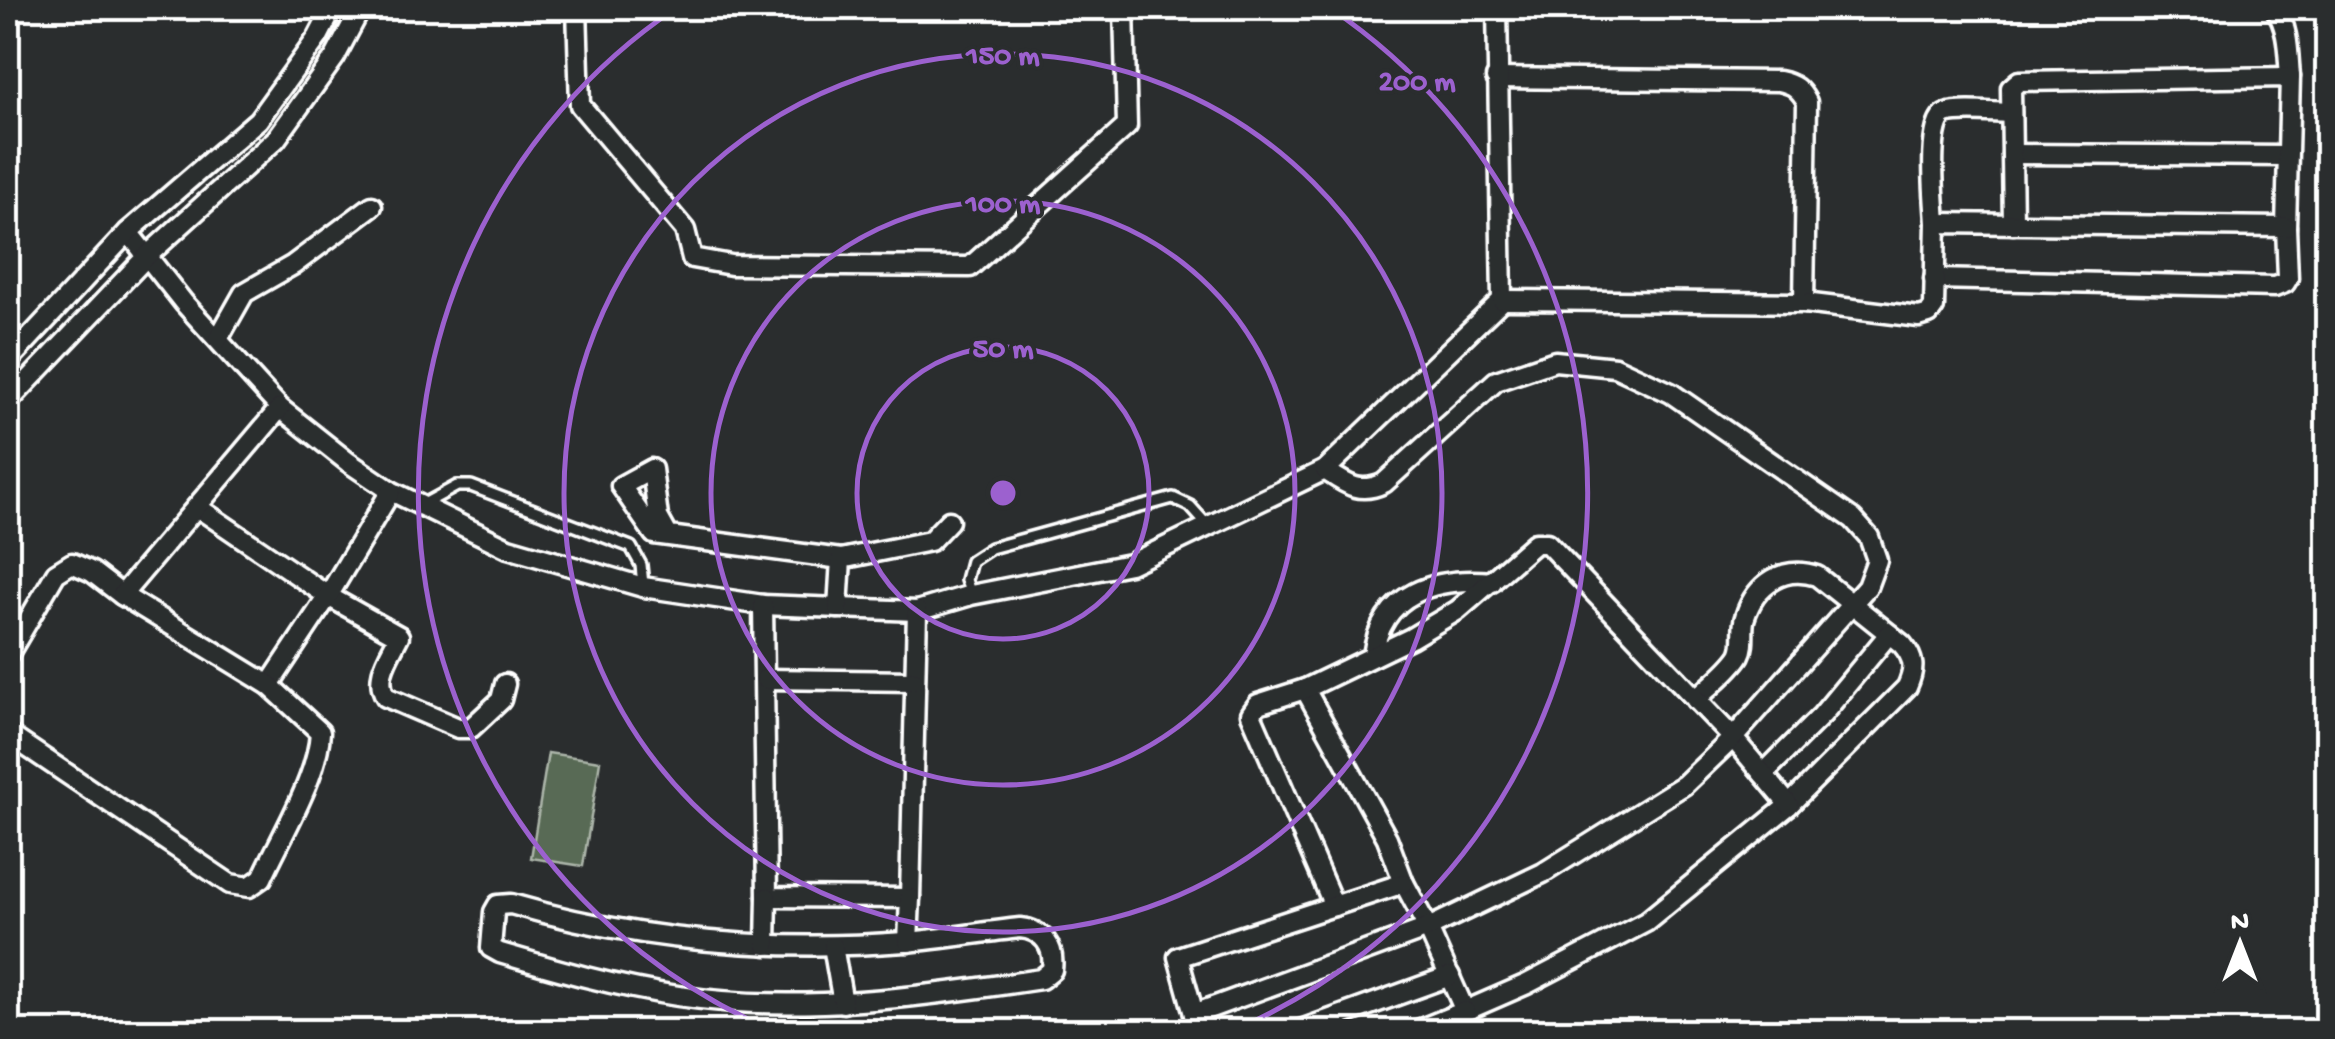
<svg xmlns="http://www.w3.org/2000/svg" width="2335" height="1039" font-family="'Gochi Hand',sans-serif">
<rect width="100%" height="100%" fill="#2a2d2e"/>
<filter id="ink" filterUnits="userSpaceOnUse"><feTurbulence type="fractalNoise" baseFrequency=".01" numOctaves="2"/><feDisplacementMap in="SourceGraphic" scale="20" xChannelSelector="R" yChannelSelector="G"/><feConvolveMatrix kernelMatrix="1 2 1 2 8 2 1 2 1" color-interpolation-filters="sRGB"/></filter>
<g filter="url(#ink)">
<!-- green -->
<path fill="#596b54" stroke="#acb5aa" stroke-width="2.5" d="M548 753 600 761 583 866 531 858Z"/>
<g fill="none" stroke-linecap="round" stroke-linejoin="round">
<defs>
<g id="service">
<path d="M424 504 457 486H471L631 547 641 565 643 585"/>
<path d="M971 595 966 580 971 561 991 548 1173 498 1190 506 1208 526"/>
</g>
<g id="minor">
<path d="M577 8 580 105 685 230 692 258 731 265 970 267 1127 126 1124 8"/>
<path d="M2275 8C2289 28 2288 54 2290 77"/>
<path d="M1496 78 1779 81C1794 84 1800 89 1807 102L1804 303"/>
<path d="M2012 154 2287 156"/>
<path d="M1936 223C1935 203 1926 121 1946 114 1961 109 1995 113 2011 113"/>
<path d="M128 232 184 303 280 408 348 462 391 491 508 548 643 587 763 605 917 611 971 595 1130 564 1325 470 1502 300 1497 8"/>
<path d="M1934 279 2275 287 2285 283 2288 278 2286 227 2290 77 2019 81 2011 88 2013 224"/>
<path d="M1502 300 1804 303 1919 317 1929 314 1934 307 1936 223 2286 227"/>
<path d="M218 339 244 293 293 265 372 206"/>
<path d="M8 361 128 232 258 120 318 37 333 8"/>
<path d="M8 402 148 255 276 139 335 57 361 8"/>
<path d="M197 507 328 596 399 636C390 655 373 677 386 697L458 728H471L501 700 505 684"/>
<path d="M668 535 658 517 652 469 621 486 654 534 841 559"/>
<path d="M763 605 767 897 910 898 917 611"/>
<path d="M838 608 841 559 930 541 949 521"/>
<path d="M8 655 56 573 72 563 92 572 122 595"/>
<path d="M1373 656C1381 592 1436 577 1492 582"/>
<path d="M765 679 914 681"/>
<path d="M269 685 328 596 391 491"/>
<path d="M1305 689 1387 838 1404 883 1428 928 1465 1011 1527 984 1646 922 1789 805 1907 687C1915 669 1915 659 1902 644L1817 576C1784 565 1756 583 1745 617 1741 628 1746 644 1740 655 1730 671 1709 686 1696 700"/>
<path d="M8 734 230 884 249 887 262 878C281 836 318 777 320 732L269 685 122 595 280 408"/>
<path d="M1763 774 1822 715 1889 634"/>
<path d="M511 904C639 941 772 952 905 942 944 939 982 932 1020 928 1043 930 1055 946 1052 970L1041 979C922 997 798 1014 678 996 617 987 558 970 500 953L491 948 494 912 498 905Z"/>
<path d="M1334 906 1251 714 1258 704 1305 689 1411 638 1458 610 1535 543H1547L1733 738 1789 805"/>
<path d="M908 942 910 898"/>
<path d="M766 945 767 897"/>
<path d="M833 946 843 1003"/>
<path d="M1194 1014 1428 928 1543 873 1684 785 1733 738 1867 587 1877 560 1869 537 1853 519 1671 393 1615 367 1555 361 1496 381 1384 483C1359 495 1346 484 1325 470"/>
<path d="M1199 1032 1178 957 1404 883"/>
<path d="M1295 1032 1450 976"/>
<path d="M1413 1032 1465 1011"/>
</g>
<path id="secondary" d="M2319 1032 2328 1023"/>
</defs>
<!-- service casing -->
<use href="#service" stroke="#fff" stroke-width="16"/>
<!-- minor casing -->
<use href="#minor" stroke="#fff" stroke-width="25"/>
<!-- secondary casing -->
<use href="#secondary" stroke="#fff" stroke-width="30"/>
<!-- service -->
<use href="#service" stroke="#2a2d2e" stroke-width="9"/>
<!-- minor -->
<use href="#minor" stroke="#2a2d2e" stroke-width="18"/>
<!-- secondary -->
<use href="#secondary" stroke="#2a2d2e" stroke-width="22"/>
</g>
</g>
<!-- distance rings -->
<g fill="none" stroke="#9c61cf" stroke-width="5">
<circle cx="1003" cy="493" r="146"/>
<circle cx="1003" cy="493" r="292"/>
<circle cx="1003" cy="493" r="439"/>
<path d="M774 1031A585 585 0 0 1 676 8M1330 8A585 585 0 0 1 1232 1031"/>
</g>
<circle cx="1003" cy="493" r="15" fill="#9c61cf" stroke="#2a2d2e" stroke-width="5"/>
<g font-size="30" text-anchor="middle" font-weight="bold" fill="#9c61cf" stroke="#2a2d2e" stroke-width="8" stroke-linejoin="round" paint-order="stroke">
<text x="1003" y="64">150 m</text>
<text x="1417" y="90">200 m</text>
<text x="1003" y="212">100 m</text>
<text x="1003" y="357">50 m</text>
</g>
<!-- margin -->
<rect width="2335" height="1039" fill="none" stroke="#2a2d2e" stroke-width="40"/>
<rect x="20" y="20" width="2295" height="999" fill="none" stroke="#fff" stroke-width="4" filter="url(#ink)"/>
<!-- north arrow -->
<g transform="translate(2240 944)" stroke="#2a2d2e" stroke-width="8" paint-order="stroke">
<path d="M0-8L18 38L0 25L-18 38Z" fill="#ffffff"/>
<text y="-15" font-size="28" font-weight="bold" text-anchor="middle" fill="#ffffff">N</text>
</g>
</svg>
